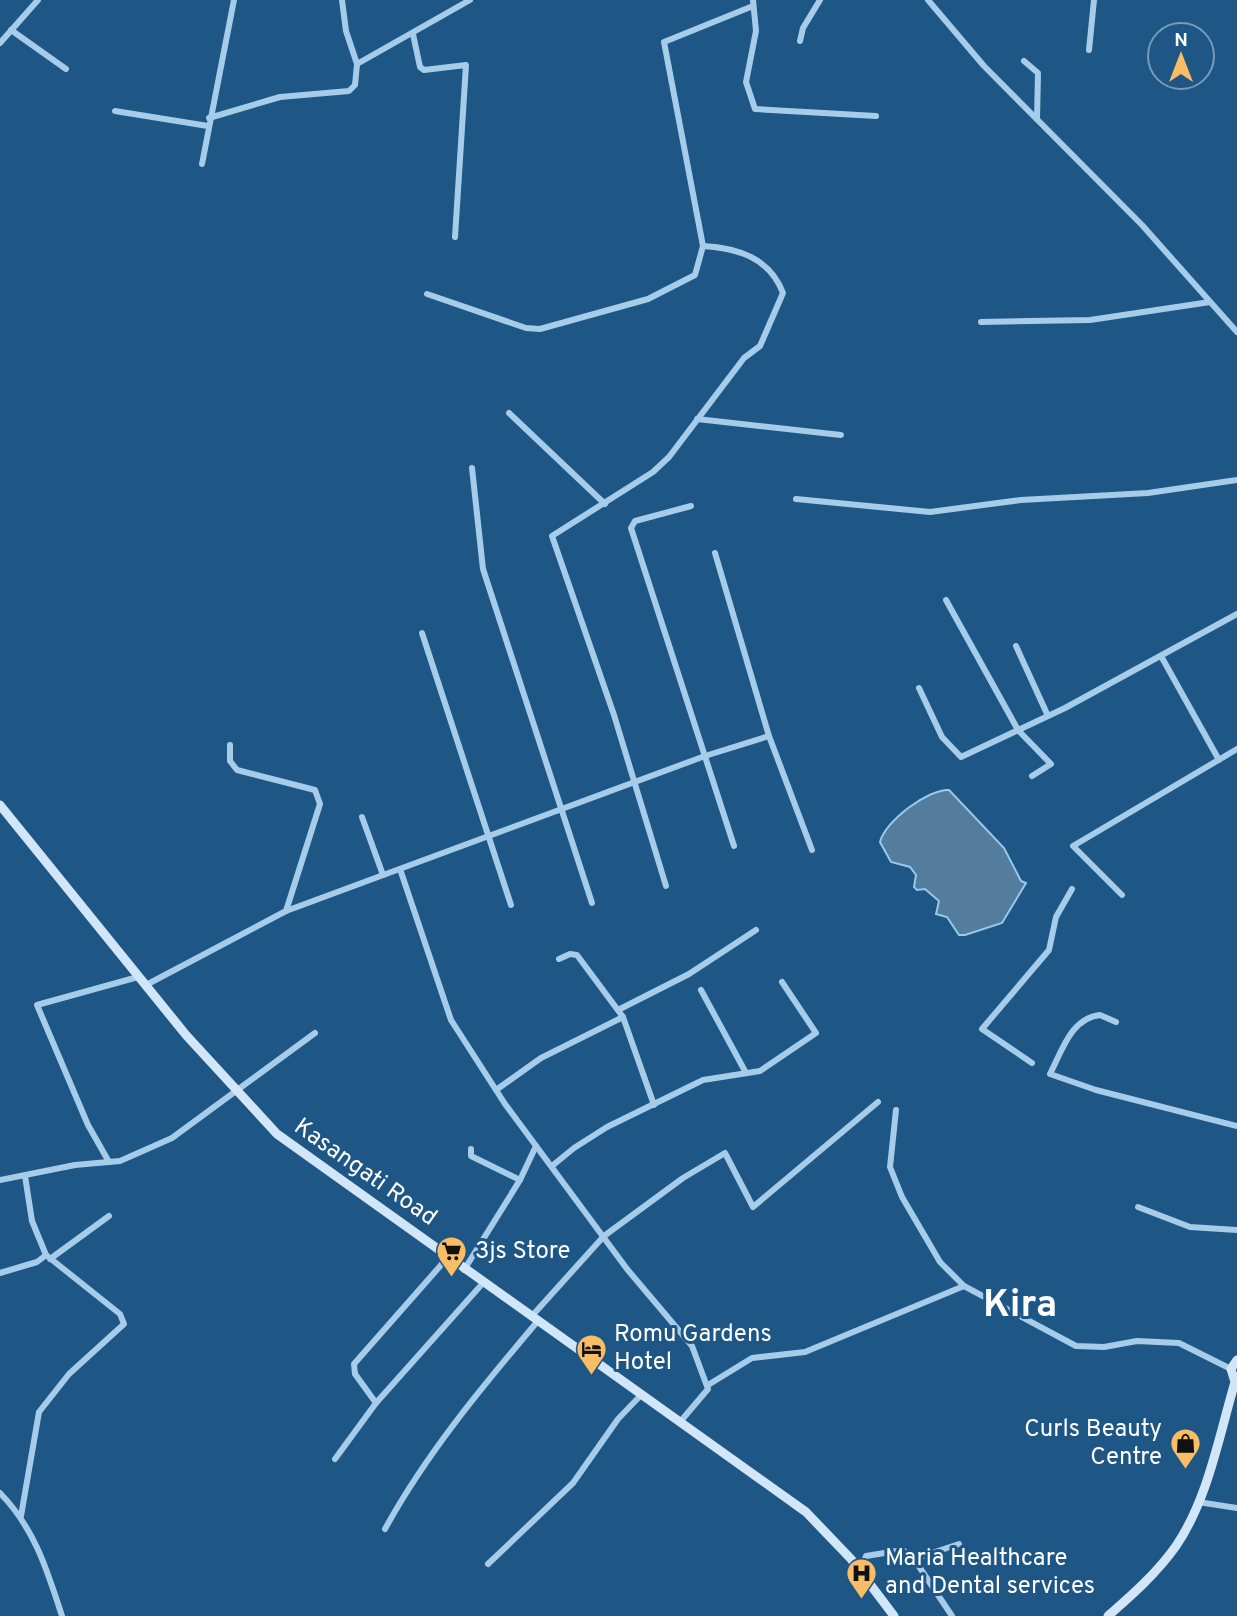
<svg xmlns="http://www.w3.org/2000/svg" width="1237" height="1616" font-family="Overpass,sans-serif">
<rect width="100%" height="100%" fill="#1e5685"/>
<!-- water -->
<path fill="#537c9d" stroke="#99c8ec" stroke-width="2" d="M949 790 1004 848 1021 881 1026 883 1002 923 965 935H959L947 917 936 914 939 901 925 889 917 890 914 887 916 875 910 867 891 862 880 842C885 821 928 789 949 790Z"/>
<g fill="none" stroke-linecap="round" stroke-linejoin="round">
<!-- street -->
<g stroke="#a6ccea" stroke-width="6">
<path d="M342 0 346 31 357 64"/>
<path d="M753 0 756 31 746 82 755 109 876 116"/>
<path d="M928 0 984 66 1142 225 1237 332"/>
<path d="M11 30 66 69"/>
<path d="M413 34 420 67 424 70 466 65 455 237"/>
<path d="M800 41 803 28 820 0"/>
<path d="M0 43 38 0"/>
<path d="M1089 50 1094 0"/>
<path d="M1024 61 1038 73 1037 119"/>
<path d="M115 111 208 126"/>
<path d="M209 118 280 97 349 91 355 85 357 64 470 0"/>
<path d="M202 164 234 0"/>
<path d="M427 294 526 328 540 329 648 299 695 275 703 246 664 42 753 6"/>
<path d="M981 322 1090 320 1210 302"/>
<path d="M509 413 605 504"/>
<path d="M697 419 841 435"/>
<path d="M472 468 483 569 592 903"/>
<path d="M796 499 930 512 1021 500 1148 493 1237 480"/>
<path d="M691 506 635 521 631 528 734 846"/>
<path d="M946 600 1018 730 1051 764 1032 776"/>
<path d="M422 633 511 905"/>
<path d="M1016 646 1048 716"/>
<path d="M1161 656 1219 760"/>
<path d="M919 688 942 737 961 757 1065 708 1237 614"/>
<path d="M769 736 812 850"/>
<path d="M230 745V761L237 770 315 790 320 804 286 911"/>
<path d="M362 817 383 875"/>
<path d="M400 869 451 1020 505 1104 627 1269 692 1346 708 1389 680 1422"/>
<path d="M666 886 614 715 552 536 653 472 669 457 744 358 760 346 783 293C770 258 738 248 703 246"/>
<path d="M1122 895 1073 846 1237 749"/>
<path d="M559 959 570 954 577 955 623 1017 654 1105"/>
<path d="M146 985 286 911 705 756 769 736 715 553"/>
<path d="M701 990 746 1073"/>
<path d="M618 1010 689 974 756 930"/>
<path d="M1116 1022 1100 1015C1071 1018 1062 1051 1050 1074L1096 1090 1237 1126"/>
<path d="M1032 1063 982 1029 1049 950 1056 917 1072 889"/>
<path d="M496 1090 541 1058 623 1017"/>
<path d="M896 1110 890 1167 902 1197 940 1262 964 1286 1076 1346 1104 1347 1137 1341 1179 1343 1231 1369"/>
<path d="M471 1149V1156L520 1180"/>
<path d="M109 1162 88 1125 37 1005 138 977"/>
<path d="M552 1166 574 1148 607 1127 703 1080 760 1071 816 1033 782 982"/>
<path d="M0 1180 75 1165 120 1161 172 1138 315 1033"/>
<path d="M1138 1207 1190 1227 1237 1230"/>
<path d="M50 1259 109 1216"/>
<path d="M464 1270 520 1180 536 1146"/>
<path d="M0 1273 37 1262 46 1255"/>
<path d="M531 1317 604 1236 683 1178 725 1153 753 1207 878 1102"/>
<path d="M708 1385 752 1358 805 1352 964 1286"/>
<path d="M376 1403 355 1374 354 1364 449 1256"/>
<path d="M335 1459 376 1403 483 1283"/>
<path d="M0 1493C35 1529 47 1570 62 1616"/>
<path d="M1198 1502 1237 1508"/>
<path d="M21 1516 39 1412 69 1374 124 1324 120 1314 46 1255 32 1221 25 1176"/>
<path d="M385 1529C426 1454 482 1387 537 1322"/>
<path d="M914 1559 952 1616"/>
<path d="M488 1564 573 1483 618 1419 642 1394"/>
<path d="M860 1572 866 1556 903 1550 914 1559 959 1544"/>
</g>
<!-- secondary -->
<g stroke="#d1e6f8" stroke-width="9">
<path d="M0 805 186 1035 277 1134 806 1512 851 1559 894 1616"/>
<path d="M1108 1616C1132 1595 1157 1573 1176 1546 1208 1499 1219 1436 1235 1382L1231 1369 1237 1360"/>
</g>
</g>
<!-- icons -->
<defs>
<symbol id="supermarket-pin" viewBox="-11 -11 22 30"><path d="M0 17L-7.5 6A9.5 9.5 0 1 1 7.5 6Z" fill="#f9be65" stroke="#1e5685"/><path d="M-6-5.5h2.5l.6 2H6L4.5 2H-2.5L-4.4-4H-6ZM-1.5 3.2a1.3 1.3 0 1 0 .1 0ZM3 3.2a1.3 1.3 0 1 0 .1 0Z" fill="#111"/></symbol>
<symbol id="hotel-pin" viewBox="-11 -11 22 30"><path d="M0 17L-7.5 6A9.5 9.5 0 1 1 7.5 6Z" fill="#f9be65" stroke="#1e5685"/><path d="M-6-4.5h1.5V1H6V5H4.5V3h-9V5H-6ZM-4 0a1.8 1.8 0 1 1 3.6 0ZM.5 0V-2.5h3Q6-2.5 6 0Z" fill="#111"/></symbol>
<symbol id="shop-pin" viewBox="-11 -11 22 30"><path d="M0 17L-7.5 6A9.5 9.5 0 1 1 7.5 6Z" fill="#f9be65" stroke="#1e5685"/><path d="M-5-2.5h2.3a2.7 3.5 0 0 1 5.4 0H5L5.5 6h-11ZM-1.5-2.5h3a1.5 2.3 0 0 0-3 0Z" fill="#111"/></symbol>
<symbol id="hospital-pin" viewBox="-11 -11 22 30"><path d="M0 17L-7.5 6A9.5 9.5 0 1 1 7.5 6Z" fill="#f9be65" stroke="#1e5685"/><path d="M-5-5h3v3.5h4V-5h3V5h-3V1.5h-4V5h-3Z" fill="#111"/></symbol>
</defs>
<g fill-rule="evenodd">
<use href="#supermarket-pin" x="434" y="1234" width="35" height="47"/>
<use href="#hotel-pin" x="574" y="1332" width="35" height="47"/>
<use href="#shop-pin" x="1168" y="1426" width="35" height="47"/>
<use href="#hospital-pin" x="844" y="1556" width="35" height="47"/>
</g>
<g text-anchor="middle" dominant-baseline="central" stroke-width="6" stroke-linejoin="round" paint-order="stroke">
<!-- street labels -->
<g font-size="24" fill="#fff" stroke="#1e5685">
<text transform="translate(365 1173) rotate(35)">Kasangati Road</text>
</g>
<!-- poi labels -->
<g font-size="24" fill="#fff" stroke="#1e5685" text-anchor="start">
<text x="475" y="1252">3js Store</text>
<text x="614" y="1335">Romu Gardens<tspan x="614" dy="28">Hotel</tspan></text>
<text x="1162" y="1430" text-anchor="end">Curls Beauty<tspan x="1162" dy="28">Centre</tspan></text>
<text x="885" y="1559">Maria Healthcare<tspan x="885" dy="28">and Dental services</tspan></text>
</g>
<!-- town labels -->
<g font-size="38" font-weight="bold" fill="#fff" stroke="#1e5685">
<text x="1020" y="1306">Kira</text>
</g>
</g>
<!-- north arrow -->
<g transform="translate(1181 56)"><circle r="33" fill="#1e5685" stroke="#789ab6" stroke-width="2"/>
<path d="M0-5L12 26L0 18L-12 26Z" fill="#f9be65"/>
<text y="-10" font-size="19" font-weight="bold" text-anchor="middle" fill="#ffffff">N</text>
</g>
</svg>
